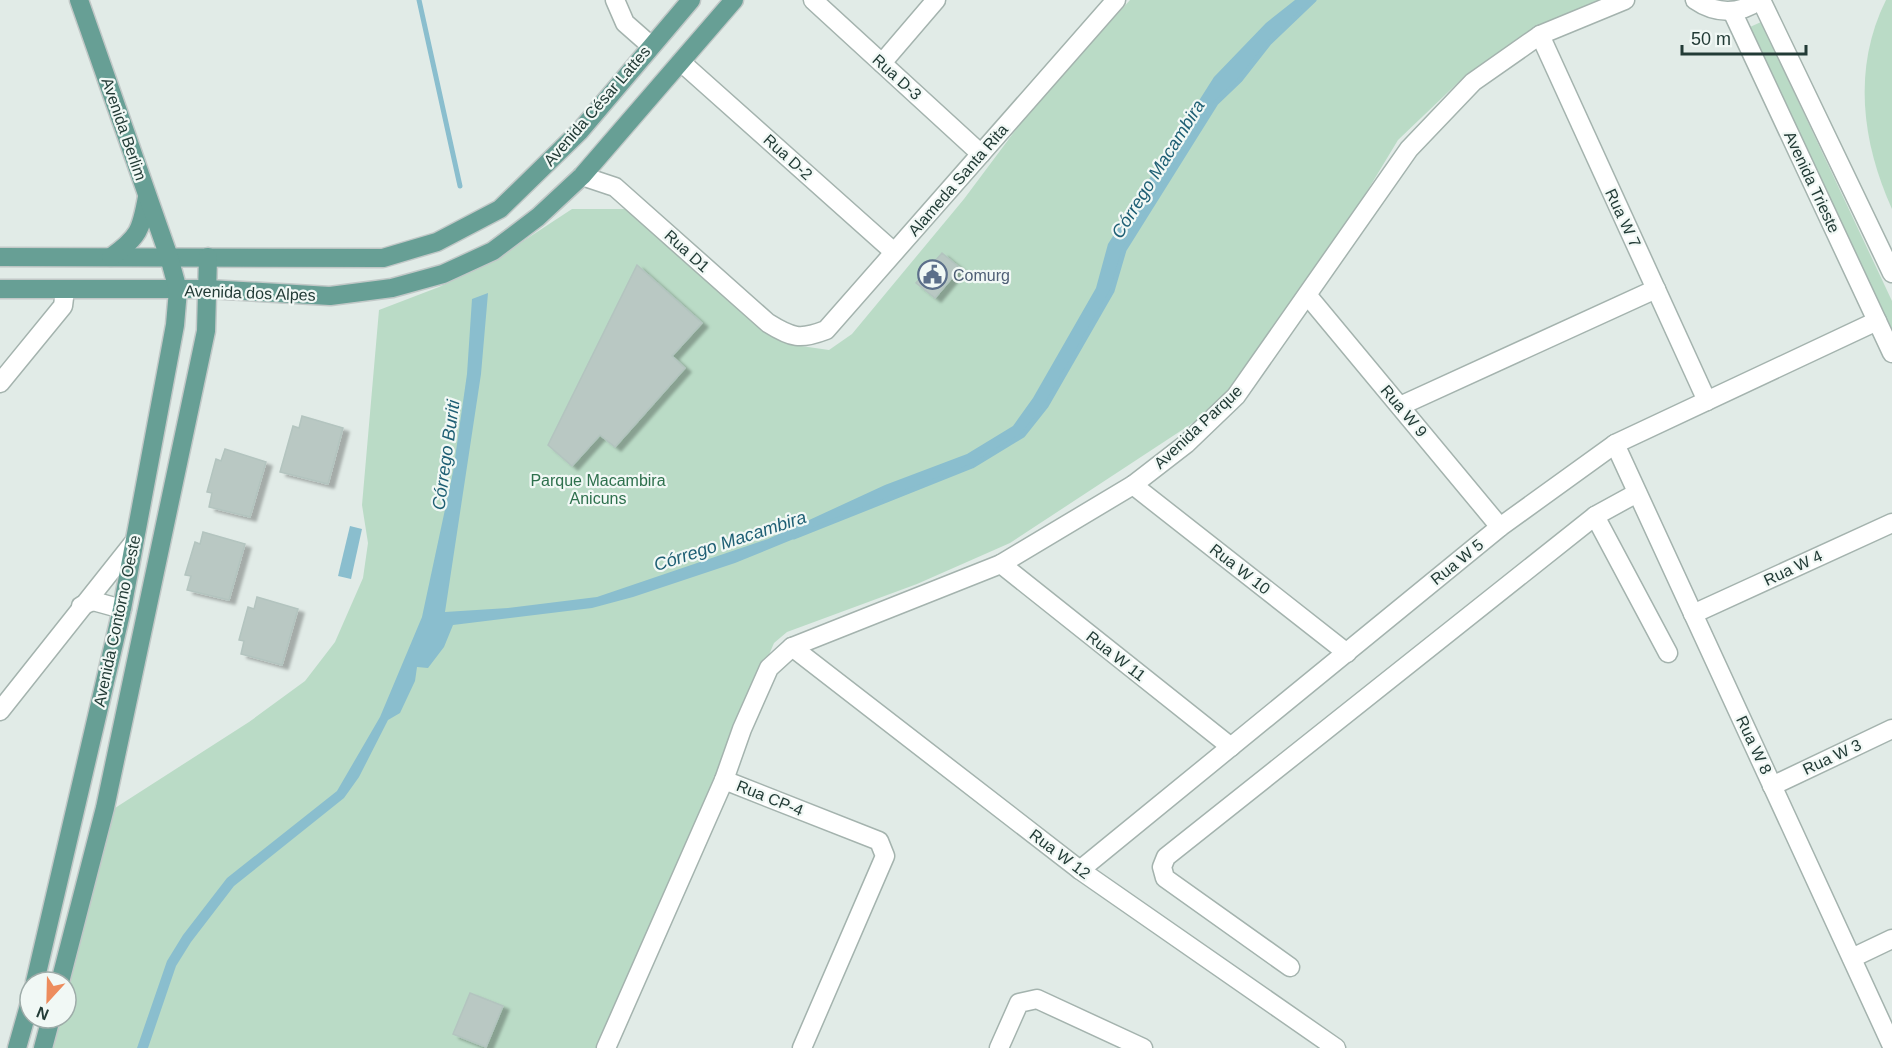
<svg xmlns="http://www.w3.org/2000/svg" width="1892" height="1048" font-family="Arial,sans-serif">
<defs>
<filter id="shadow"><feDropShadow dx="6" dy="4" stdDeviation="1.5" flood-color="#0004"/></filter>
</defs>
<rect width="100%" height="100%" fill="#e1ebe7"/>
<!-- green -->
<g fill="#badbc6">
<path d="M1130 0H1599L1538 30 1467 74 1398 140 1302 299 1214 409 1010 543 917 584 787 632 774 643 601 1048H53L61 1018H66V997L115 808 249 722 305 681 335 642 363 578 368 543 362 505 379 310 439 287 499 257 572 209H630L787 344 829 350 852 334 964 199 1029 112Z"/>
<path d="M1886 0H1892V209C1862 143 1852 68 1886 0Z"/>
<path d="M1761 22 1892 301V330L1750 27Z"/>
</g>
<!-- water -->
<g fill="#8abece">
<path d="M1295 0H1314L1269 43 1240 80 1216 103 1124 250 1112 291 1046 406 1023 435 972 466 735 563 633 597 592 608 453 625 444 647 428 668 417 667 415 681 400 713 388 720 359 777 344 798 234 886 191 942 176 966 148 1048H137L167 961 183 935 227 878 337 791 380 717 422 617 453 472 467 374 472 299 488 293 481 374 445 612 508 608 597 597 768 539 885 485 967 454 1013 426 1033 398 1096 288 1108 244 1214 77 1266 23Z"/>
<path d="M350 526 362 529 351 579 338 576Z"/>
</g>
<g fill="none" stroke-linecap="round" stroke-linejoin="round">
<!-- stream -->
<g stroke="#8abece" stroke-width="5">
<path d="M419 0 460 186"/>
<path d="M794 537 972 466 1023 435 1046 406 1112 291 1124 250 1216 103 1240 80 1269 43 1314 0"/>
</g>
</g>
<!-- building -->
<g fill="#b9c8c3" stroke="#b3c4bf" stroke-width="1.5" filter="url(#shadow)">
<path d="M942 253 960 268 935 298 916 283Z"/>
<path d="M637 265 702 323 672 356 685 368 639 420 615 447 600 435 572 466 548 445Z"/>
<path d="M302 416 343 428 328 484 280 472 293 426 299 428Z"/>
<path d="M225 449 266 462 250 517 209 507 212 493 207 492 216 459 221 461Z"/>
<path d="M203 532 245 544 229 600 187 590 191 576 185 575 195 542 200 544Z"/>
<path d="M257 597 298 609 282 665 241 654 244 641 239 640 248 607 254 609Z"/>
<path d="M470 993 503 1006 486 1047 453 1034Z"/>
</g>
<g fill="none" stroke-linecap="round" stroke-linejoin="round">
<defs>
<g id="minor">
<path d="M615 0 625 23 650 45"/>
<path d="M813 0 981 154"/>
<path d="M1695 0C1715 14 1740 15 1759 0"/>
<path d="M1761 0 1892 273"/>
<path d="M1732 11 1892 353"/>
<path d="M1540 35 1707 401"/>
<path d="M681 62 894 252"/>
<path d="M882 63 936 0"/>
<path d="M582 176 615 187 768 323C792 338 800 340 826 330L1116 0"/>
<path d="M1308 296 1500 527"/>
<path d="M0 383 63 306 65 290"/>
<path d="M1400 406 1656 289"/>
<path d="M1615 444 1892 1046"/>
<path d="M1133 485 1347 653"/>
<path d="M1595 516 1668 653"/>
<path d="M1001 564 1231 747"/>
<path d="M81 606 93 601 122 609"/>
<path d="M1693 614 1892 523"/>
<path d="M792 647 1080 870 1336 1048"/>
<path d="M0 711 134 542"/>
<path d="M724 780 879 841 885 856 802 1048"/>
<path d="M1772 786 1892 729"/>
<path d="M1080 870 1500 527 1615 444 1877 321"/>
<path d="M1852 958 1892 939"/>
<path d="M1290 967 1165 878 1162 867 1166 857 1595 516 1637 493"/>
<path d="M606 1048 724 780 742 729 769 668 792 647 1001 564 1133 485 1186 444 1236 396 1409 149 1473 82 1540 35 1625 0"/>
<path d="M999 1048 1019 1003 1037 999 1143 1048"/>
</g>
<g id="major">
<path d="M0 257 383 258 437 242 500 209 580 131 691 0"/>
<path d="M111 257C139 237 141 230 147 197"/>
<path d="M0 289H208L330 296 392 288 443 274 493 251 538 217 582 176 734 0"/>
<path d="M35 982 122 609 175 325 178 290 169 257 79 0"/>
<path d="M60 982 105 808 206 331 208 257"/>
<path d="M17 1048 30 1002"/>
<path d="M43 1048 51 1018"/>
</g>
</defs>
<!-- minor casing -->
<use href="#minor" stroke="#a4b3ae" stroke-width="21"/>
<!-- major casing -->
<use href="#major" stroke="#c1c8c7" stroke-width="21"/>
<!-- minor -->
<use href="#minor" stroke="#fff" stroke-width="18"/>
<!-- major -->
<use href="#major" stroke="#679f95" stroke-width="18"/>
</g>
<!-- icons -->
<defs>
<symbol id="civic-ring" viewBox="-11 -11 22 22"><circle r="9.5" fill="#f1f8f5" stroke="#5c6f8a" stroke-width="1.5"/><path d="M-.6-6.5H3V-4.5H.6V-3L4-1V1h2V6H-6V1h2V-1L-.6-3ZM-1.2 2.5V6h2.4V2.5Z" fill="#5c6f8a"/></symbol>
</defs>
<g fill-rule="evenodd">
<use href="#civic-ring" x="916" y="258" width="33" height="33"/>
</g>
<g text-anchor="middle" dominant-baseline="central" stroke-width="4.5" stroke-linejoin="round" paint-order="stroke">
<!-- street labels -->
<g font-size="16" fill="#223b36" stroke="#f1f8f5">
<text transform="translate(897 77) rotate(42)">Rua D-3</text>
<text transform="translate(597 106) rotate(-49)">Avenida César Lattes</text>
<text transform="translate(124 129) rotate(71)">Avenida Berlim</text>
<text transform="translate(788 157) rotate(42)">Rua D-2</text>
<text transform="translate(958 180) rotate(-49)">Alameda Santa Rita</text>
<text transform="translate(1812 182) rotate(65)">Avenida Trieste</text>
<text transform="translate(1623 218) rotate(65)">Rua W 7</text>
<text transform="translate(687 251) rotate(42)">Rua D1</text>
<text transform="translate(250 293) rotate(2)">Avenida dos Alpes</text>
<text transform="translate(1404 411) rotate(50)">Rua W 9</text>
<text transform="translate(1198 427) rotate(-43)">Avenida Parque</text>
<text transform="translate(1457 562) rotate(-39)">Rua W 5</text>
<text transform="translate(1793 568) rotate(-25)">Rua W 4</text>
<text transform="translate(1240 569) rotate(38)">Rua W 10</text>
<text transform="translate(117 621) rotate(-78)">Avenida Contorno Oeste</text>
<text transform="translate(1116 656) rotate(38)">Rua W 11</text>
<text transform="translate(1754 745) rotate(65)">Rua W 8</text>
<text transform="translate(1832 757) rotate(-25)">Rua W 3</text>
<text transform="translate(770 798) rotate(22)">Rua CP-4</text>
<text transform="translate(1060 854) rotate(37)">Rua W 12</text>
</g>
<!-- service labels -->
<g font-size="16" fill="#4e5e75" stroke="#f1f8f5" text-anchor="start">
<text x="953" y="275">Comurg</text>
</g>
<!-- park labels -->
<g font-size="16" fill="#2e704d" stroke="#f1f8f5">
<text x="598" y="480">Parque Macambira<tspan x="598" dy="18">Anicuns</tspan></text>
</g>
<!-- water labels -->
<g font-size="18" font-style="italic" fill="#1e5f74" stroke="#f1f8f5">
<text transform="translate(1158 169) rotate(-58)">Córrego Macambira</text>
<text transform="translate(446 455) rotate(-82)">Córrego Buriti</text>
<text transform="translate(730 541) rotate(-18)">Córrego Macambira</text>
</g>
</g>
<!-- north arrow -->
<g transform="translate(48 1000) rotate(202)"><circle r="28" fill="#f1f8f5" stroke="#9eaca9" stroke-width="1.5"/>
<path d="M0-4.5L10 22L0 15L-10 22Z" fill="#ed8c5d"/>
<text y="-9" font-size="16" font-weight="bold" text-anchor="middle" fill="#223b36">N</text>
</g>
<!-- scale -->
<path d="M1682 45v9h124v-9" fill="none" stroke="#223b36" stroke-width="3"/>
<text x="1691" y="45" font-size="18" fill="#223b36" stroke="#f1f8f5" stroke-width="4.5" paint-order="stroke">50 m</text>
</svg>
